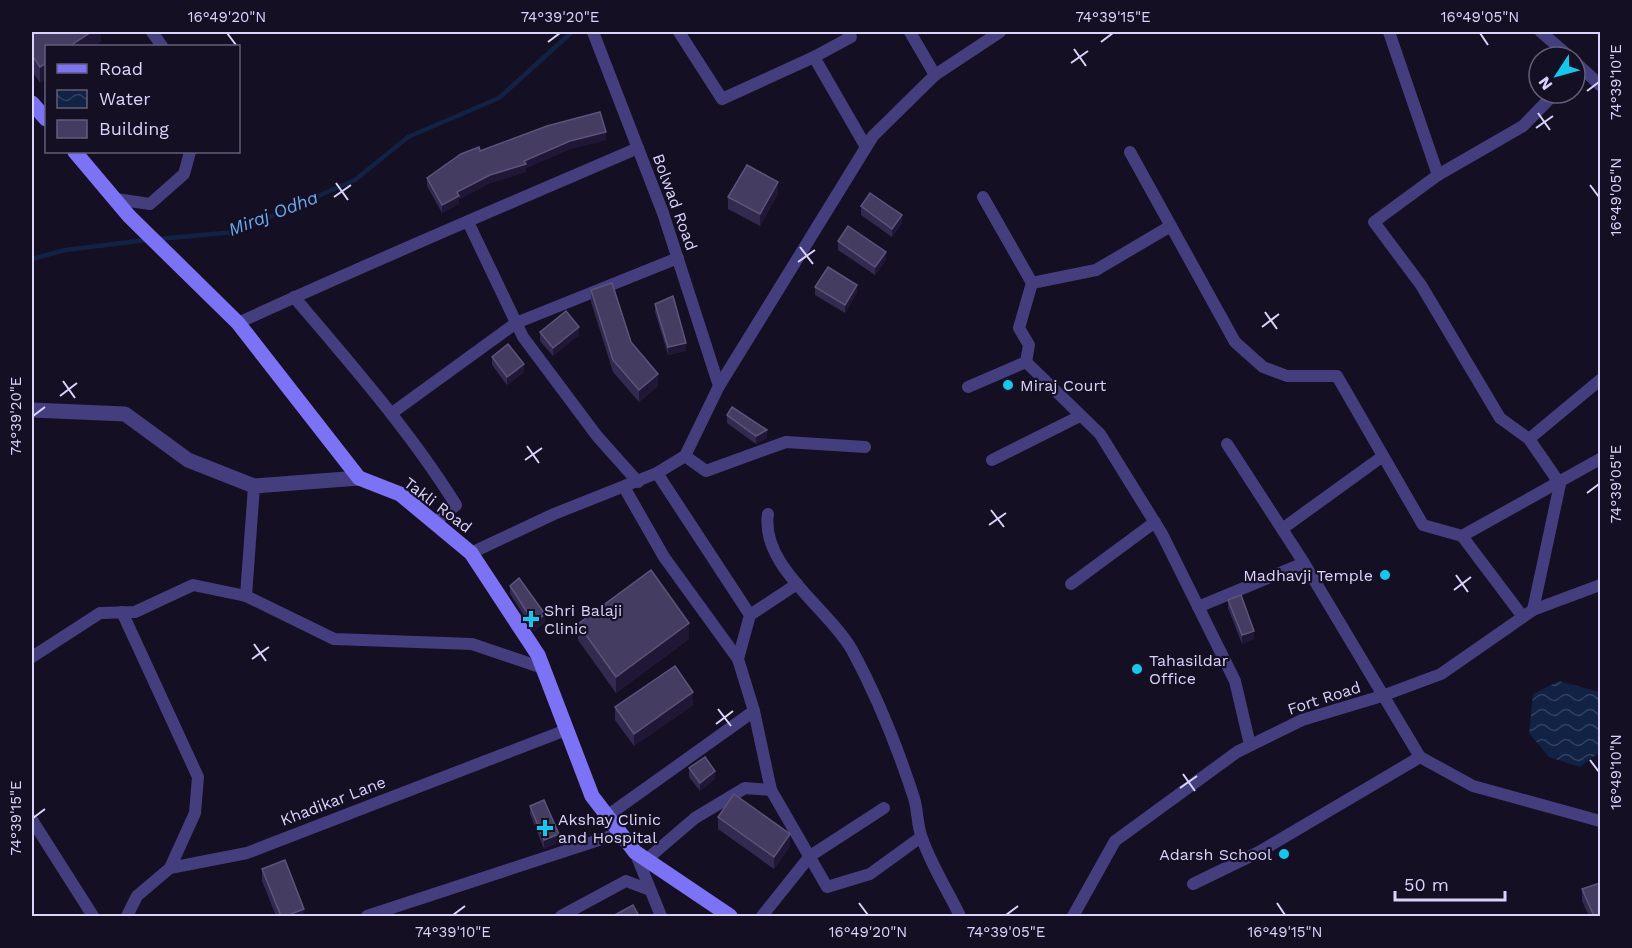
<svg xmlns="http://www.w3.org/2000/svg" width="1632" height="948" font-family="'Work Sans',sans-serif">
<defs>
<pattern id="water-waves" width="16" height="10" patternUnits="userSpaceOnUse" patternTransform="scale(1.5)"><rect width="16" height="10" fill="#124"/><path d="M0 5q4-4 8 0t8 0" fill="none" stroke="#334160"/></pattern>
</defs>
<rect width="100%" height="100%" fill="#140f22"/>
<!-- water -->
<path fill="url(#water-waves)" d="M1559 681 1600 692V752L1580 767 1549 757 1529 733 1533 694Z"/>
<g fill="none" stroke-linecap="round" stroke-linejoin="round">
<!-- stream -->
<g stroke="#124" stroke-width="4.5">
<path d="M158 239 235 232 355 180 408 137 499 98 572 32"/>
<path d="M32 259 65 250 147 240"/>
</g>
<!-- minor -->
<g stroke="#443e7e" stroke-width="12">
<path d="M152 32 162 46"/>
<path d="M593 32 663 213 719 386"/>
<path d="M679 32 722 99 814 57 866 147"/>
<path d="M910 32 935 75"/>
<path d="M1389 32 1438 175"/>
<path d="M1541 32 1570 57"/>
<path d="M814 57 851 37 848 32"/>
<path d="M1575 62 1600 85"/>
<path d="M1130 152 1235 342 1263 367 1287 376H1337L1423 525 1462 536"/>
<path d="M983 197 1032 283 1019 328 1029 345 1026 362 1100 434 1162 534 1235 681 1250 745"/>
<path d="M116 199 150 204 184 174 190 152"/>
<path d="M468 222 523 337 597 436 638 482"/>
<path d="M1032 283 1096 270 1169 227"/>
<path d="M294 297C351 364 409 430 456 505L435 522"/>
<path d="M238 323C370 262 504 206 638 148"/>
<path d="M968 387 1026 362"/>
<path d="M392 413 516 323 678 258"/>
<path d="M1529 439 1600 380"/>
<path d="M1227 444 1304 563 1420 757 1473 786 1600 821"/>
<path d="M685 456 706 471 786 442 865 447"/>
<path d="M992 460 1080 416"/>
<path d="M657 473 750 615 738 659"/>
<path d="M254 486 246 596 334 639 472 644 543 668"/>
<path d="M768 514C760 566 829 609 852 650 877 696 898 749 914 798 918 811 917 826 922 838 931 865 948 891 960 916"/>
<path d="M1282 529 1383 456"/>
<path d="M471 553 554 514 657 473 685 456 719 386 873 136 935 75 1000 32"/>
<path d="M1071 584 1155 522"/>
<path d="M1198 607 1304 563"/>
<path d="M1533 610 1560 484 1529 439 1500 418 1421 285 1374 222 1438 175 1523 126 1555 93"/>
<path d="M122 612 198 777 195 813 170 868"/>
<path d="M750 615 797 584"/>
<path d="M1523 617 1462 536 1600 459"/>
<path d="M32 657 100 613 135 612 193 585 246 596"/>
<path d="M754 711 771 790"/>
<path d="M607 816 754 711 738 659 664 557 624 487"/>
<path d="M32 820 93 916"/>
<path d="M635 852 661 916"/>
<path d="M646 860 695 818 745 788 771 790 827 887 870 874 921 837"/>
<path d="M1193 884 1259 852 1420 757"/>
<path d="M127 916 137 896 170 868 247 853 566 730"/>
<path d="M367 916 620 833"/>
<path d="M561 916 626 881 650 890"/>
<path d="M762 916 810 856 884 808"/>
<path d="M1073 916 1115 841 1237 752 1302 720 1382 696 1441 674 1533 610 1600 585"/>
</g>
<!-- tertiary -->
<path stroke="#443e7e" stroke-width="15" d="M32 410 125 414 188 460 254 486 359 478"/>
<!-- secondary -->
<g stroke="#7c72f5" stroke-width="15">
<path d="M32 103 46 119"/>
<path d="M75 152 129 216 238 323 359 478 400 494 471 553 538 655 592 796 635 852 730 916"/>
</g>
</g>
<!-- wall -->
<g fill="#332a4f">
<path d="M32 32H101V41L40 83 32 71Z"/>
<path d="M606 140 570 149 526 168V172L490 183 459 199V204L442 213 427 186V178L480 151Z"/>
<path d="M778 194 760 226 728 209V197Z"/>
<path d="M861 206 902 223 892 237 861 215Z"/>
<path d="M838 241 886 260 875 275 838 250Z"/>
<path d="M815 287 857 293 845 313 815 295Z"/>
<path d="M591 290 631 342 658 386 639 402 613 372 591 302Z"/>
<path d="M655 304 686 351 668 355 655 312Z"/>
<path d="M540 332 579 335 553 356 540 341Z"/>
<path d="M492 357 524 372 507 385 492 365Z"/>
<path d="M727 415 767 438 756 444 727 423Z"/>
<path d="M510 586 545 622 534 631 510 594Z"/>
<path d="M1228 600 1254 639 1242 644 1228 608Z"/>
<path d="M578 624 689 639 616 693 578 640Z"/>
<path d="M693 705 634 746 615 720V707Z"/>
<path d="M689 768 715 779 700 791 689 777Z"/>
<path d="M530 806 559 842 544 849 530 814Z"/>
<path d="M718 817 790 846 774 869 718 829Z"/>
<path d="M262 869 304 916H276L262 881Z"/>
<path d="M1582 889 1600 916H1589L1582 901Z"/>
</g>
<!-- shaded-wall -->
<g fill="#1f1735">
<path d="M91 32H101V41L93 46H70Z"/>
<path d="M46 63V79L40 83V67Z"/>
<path d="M606 132V140L570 149 526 168V172L490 183 459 199V204L442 213V205L457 192 490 175 570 141Z"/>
<path d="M778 182V194L760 226V214Z"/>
<path d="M902 215V223L892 237V229Z"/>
<path d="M886 252V260L875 275V267Z"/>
<path d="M857 285V293L845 313V305Z"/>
<path d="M579 327V335L553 356V348Z"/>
<path d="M686 343V351L668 355V347Z"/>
<path d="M524 364V372L507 385V377Z"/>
<path d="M658 374V386L639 402V390Z"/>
<path d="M767 430V438L756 444V436Z"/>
<path d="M545 614V622L534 631V623Z"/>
<path d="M689 623V639L616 693V677Z"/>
<path d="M1254 631V639L1242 644V635Z"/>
<path d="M693 692V705L634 746V734Z"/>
<path d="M715 771V779L700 791V783Z"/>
<path d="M559 834V842L544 849V840Z"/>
<path d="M790 834V846L774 869V857Z"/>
<path d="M304 909V916H286Z"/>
</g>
<!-- building -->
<g fill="#453c62" stroke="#5c547a" stroke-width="1.5">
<path d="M32 32H91L70 46H46V63L40 67 32 55Z"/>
<path d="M600 112 606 132 570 141 524 161 526 164 490 175 457 192 459 196 442 205 427 178 461 154 479 147 480 151 547 126Z"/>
<path d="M747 165 778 182 760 214 728 197Z"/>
<path d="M870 193 902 215 892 229 861 206Z"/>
<path d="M848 226 886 252 875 267 838 241Z"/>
<path d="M828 267 857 285 845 305 815 287Z"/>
<path d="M612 283 631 342 658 374 639 390 613 360 591 290Z"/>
<path d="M673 296 686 343 668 347 655 304Z"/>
<path d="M566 311 579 327 553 348 540 332Z"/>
<path d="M508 344 524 364 507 377 492 357Z"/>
<path d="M732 407 767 430 756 436 727 415Z"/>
<path d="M651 570 689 623 616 677 578 624Z"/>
<path d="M519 578 545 614 534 623 510 586Z"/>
<path d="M1241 595 1254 631 1242 635 1228 600Z"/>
<path d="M675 666 693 692 634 734 615 707Z"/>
<path d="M705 757 715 771 700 783 689 768Z"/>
<path d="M734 794 790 834 774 857 718 817Z"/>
<path d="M544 800 559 834 544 840 530 806Z"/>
<path d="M285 860 304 909 286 916H281L262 869Z"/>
<path d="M1600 883V916H1594L1582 889Z"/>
<path d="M633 905 639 916H613Z"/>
</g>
<!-- ticks -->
<path fill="none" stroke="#dad4fc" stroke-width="2" d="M227 33 236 45M1480 33 1488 45M548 42 560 33M1101 42 1113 33M1074 49 1086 66M1071 63 1088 51M1587 91 1599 82M1538 113 1550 130M1536 128 1553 116M336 183 348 200M1590 185 1599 197M334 197 351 185M800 247 813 264M798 262 815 250M1265 312 1277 329M1262 327 1279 314M63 381 75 398M60 396 77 383M33 416 45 407M527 446 539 463M525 460 542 448M1587 493 1599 484M991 510 1004 527M989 525 1006 513M1456 575 1468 592M1454 590 1471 577M254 644 266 661M252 659 269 647M718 709 731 726M716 724 733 711M1590 760 1599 772M1183 774 1195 791M1180 788 1197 776M33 818 45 809M859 903 868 915M1277 903 1285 915M453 915 465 906M1006 915 1018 906"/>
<!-- markers -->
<g fill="#11c9eb" stroke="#140f22" stroke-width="2">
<circle cx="1008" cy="385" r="6"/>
<circle cx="1385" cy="575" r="6"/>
<path d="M528 610h6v6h6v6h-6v6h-6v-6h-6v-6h6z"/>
<circle cx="1137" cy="669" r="6"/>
<path d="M542 819h6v6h6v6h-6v6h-6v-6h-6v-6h6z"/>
<circle cx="1284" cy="854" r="6"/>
</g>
<g text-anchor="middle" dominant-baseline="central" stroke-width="4.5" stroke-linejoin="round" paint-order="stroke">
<!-- street labels -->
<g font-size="16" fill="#dad4fc" stroke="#140f22">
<text transform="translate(675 202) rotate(70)">Bolwad Road</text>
<text transform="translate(438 505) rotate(37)">Takli Road</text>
<text transform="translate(1324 698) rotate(-18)">Fort Road</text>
<text transform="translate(333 801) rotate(-21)">Khadikar Lane</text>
</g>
<!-- poi labels -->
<g font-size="16" fill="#dad4fc" stroke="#140f22" text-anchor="start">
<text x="1020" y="385">Miraj Court</text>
<text x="1373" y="575" text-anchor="end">Madhavji Temple</text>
<text x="544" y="610">Shri Balaji<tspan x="544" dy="18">Clinic</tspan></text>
<text x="1149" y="660">Tahasildar<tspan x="1149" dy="18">Office</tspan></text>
<text x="558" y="819">Akshay Clinic<tspan x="558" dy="18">and Hospital</tspan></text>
<text x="1272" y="854" text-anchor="end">Adarsh School</text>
</g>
<!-- water labels -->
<g font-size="18" font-style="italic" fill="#69acf4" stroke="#140f22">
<text transform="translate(273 213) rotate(-21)">Miraj Odha</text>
</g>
</g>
<!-- border -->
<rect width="1632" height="948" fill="none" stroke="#140f22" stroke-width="66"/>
<!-- legend -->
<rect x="45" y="45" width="195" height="108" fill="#140f22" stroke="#635e79" stroke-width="1.5"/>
<rect x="57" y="64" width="30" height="9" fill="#7c72f5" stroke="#635e79" stroke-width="1.5"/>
<text x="99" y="75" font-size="18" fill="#dad4fc">Road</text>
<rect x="57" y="90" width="30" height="18" fill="url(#water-waves)" stroke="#635e79" stroke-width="1.5"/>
<text x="99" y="105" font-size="18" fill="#dad4fc">Water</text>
<rect x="57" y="120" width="30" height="18" fill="#453c62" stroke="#635e79" stroke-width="1.5"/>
<text x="99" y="135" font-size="18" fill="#dad4fc">Building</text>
<!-- north arrow -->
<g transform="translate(1557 75) rotate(234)"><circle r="28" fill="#140f22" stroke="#635e79" stroke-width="1.5"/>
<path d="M0-4.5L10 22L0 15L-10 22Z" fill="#11c9eb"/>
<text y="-9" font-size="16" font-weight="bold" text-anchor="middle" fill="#dad4fc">N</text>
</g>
<!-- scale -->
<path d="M1395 891v9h110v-9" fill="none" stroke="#dad4fc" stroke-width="3"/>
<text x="1404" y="891" font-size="18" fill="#dad4fc" stroke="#140f22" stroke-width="4.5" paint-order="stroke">50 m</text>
<rect x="33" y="33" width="1566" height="882" fill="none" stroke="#dad4fc" stroke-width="2"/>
<g font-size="15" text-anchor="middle" fill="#dad4fc">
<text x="227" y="22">16°49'20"N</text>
<text x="560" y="22">74°39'20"E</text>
<text x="1113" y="22">74°39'15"E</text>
<text x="1480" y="22">16°49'05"N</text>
<text transform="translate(1616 82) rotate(-90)" y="5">74°39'10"E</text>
<text transform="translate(1616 197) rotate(-90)" y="5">16°49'05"N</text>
<text transform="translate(16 416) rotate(-90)" y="5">74°39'20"E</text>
<text transform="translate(1616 484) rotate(-90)" y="5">74°39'05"E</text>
<text transform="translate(1616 772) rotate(-90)" y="5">16°49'10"N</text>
<text transform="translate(16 818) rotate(-90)" y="5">74°39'15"E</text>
<text x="453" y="937">74°39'10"E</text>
<text x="868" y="937">16°49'20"N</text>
<text x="1006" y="937">74°39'05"E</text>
<text x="1285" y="937">16°49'15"N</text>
</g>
</svg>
